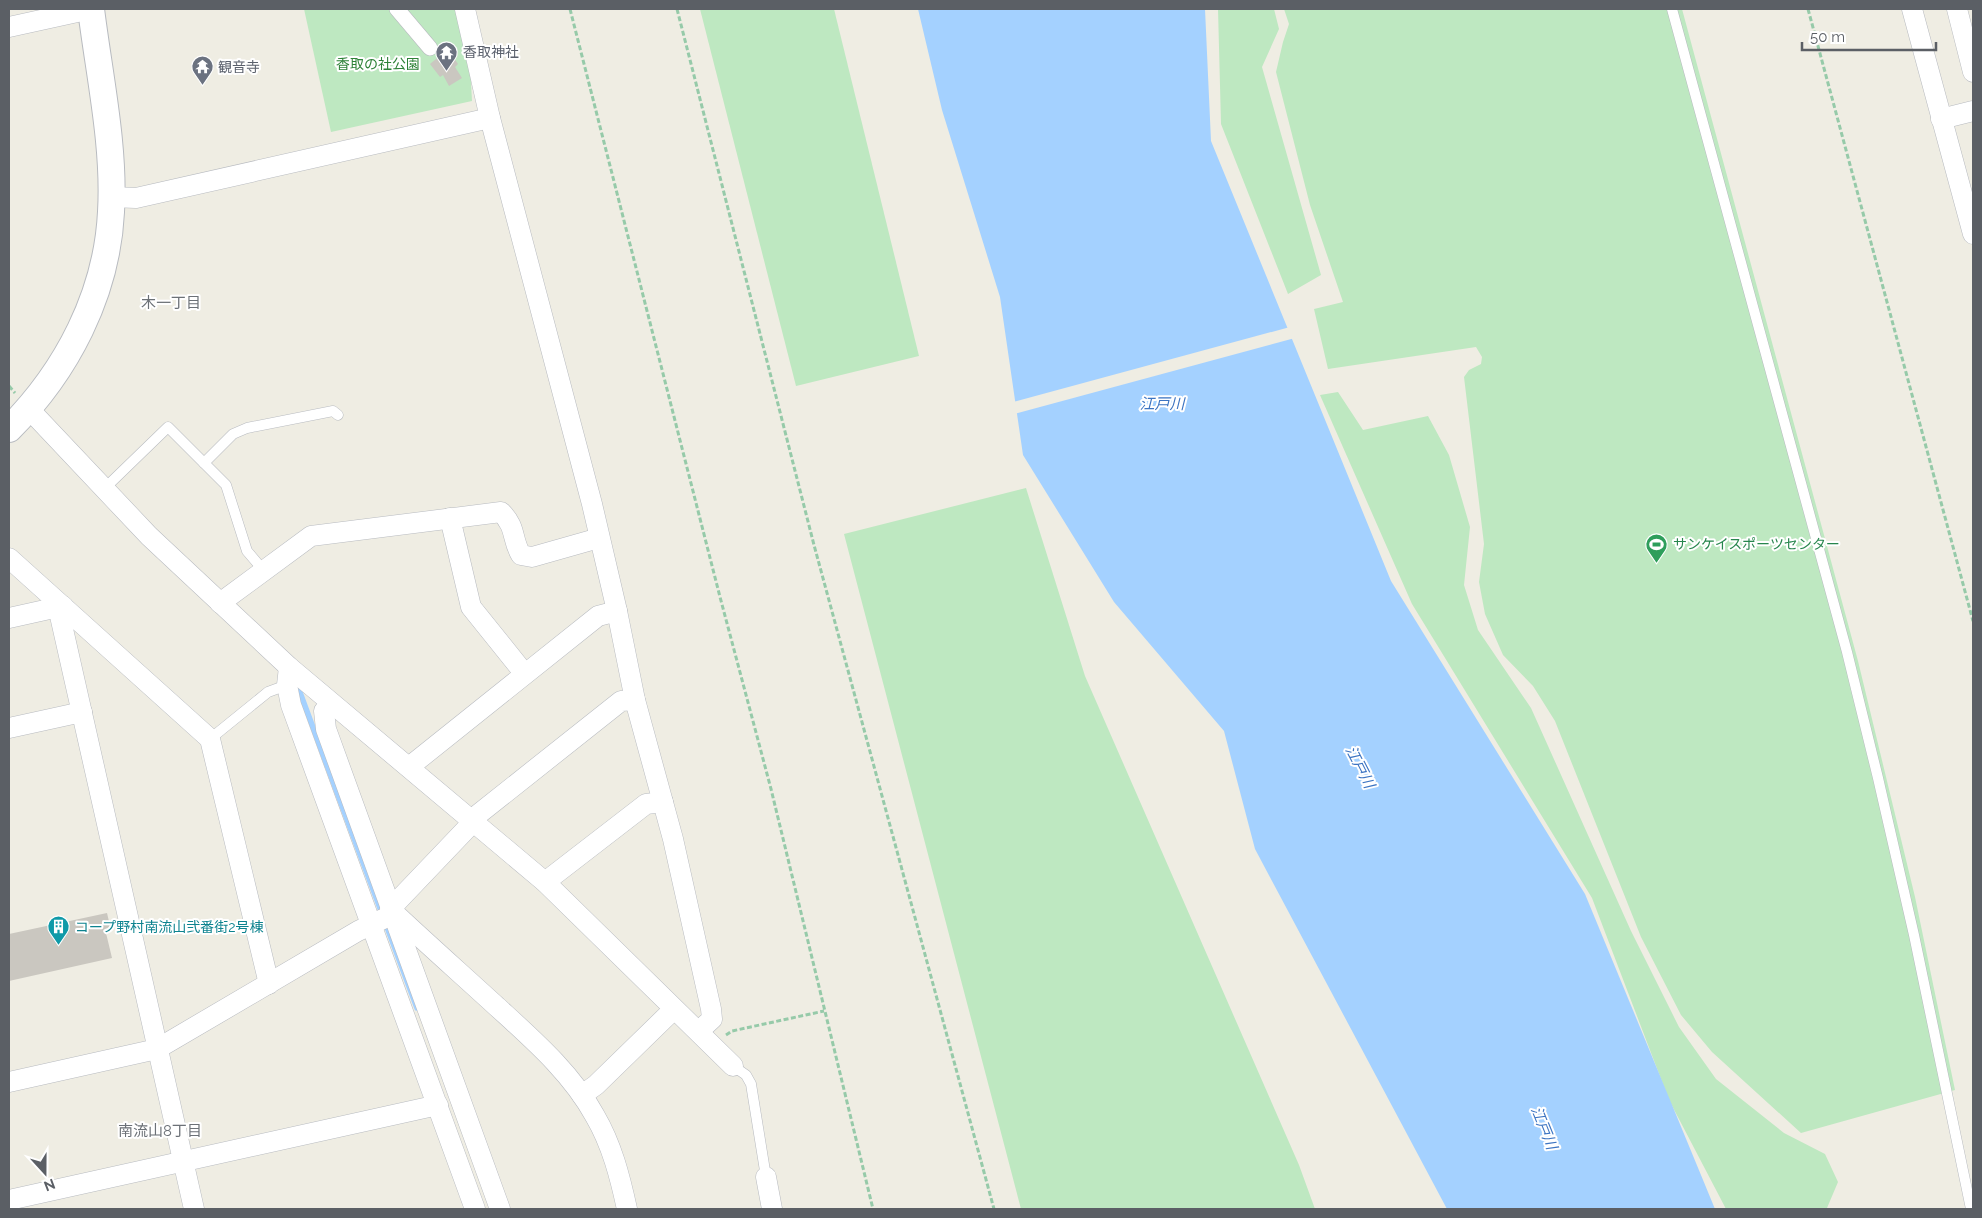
<svg xmlns="http://www.w3.org/2000/svg" width="1982" height="1218" font-family="Raleway,'Noto Sans JP',sans-serif">
<rect width="100%" height="100%" fill="#efede3"/>
<!-- green -->
<g fill="#bee8c1">
<path d="M304 9H456L470 64 472 101 331 132Z"/>
<path d="M700 9H834L919 356 796 386Z"/>
<path d="M1218 9H1274L1279 29 1262 67 1321 275 1288 294 1221 124Z"/>
<path d="M1284 9H1682L1858 661 1915 897 1955 1090 1801 1133 1712 1052 1681 1015 1641 937 1555 721 1533 686 1503 655 1485 614 1479 582 1484 544 1464 377 1469 370 1481 364 1482 357 1476 347 1328 369 1314 309 1343 302 1310 205 1276 72 1283 42 1289 24Z"/>
<path d="M1338 392 1363 430 1428 416 1449 455 1470 527 1464 585 1478 630 1531 708 1631 931 1679 1027 1716 1079 1784 1133 1825 1154 1838 1182 1827 1208 1726 1209 1669 1100 1592 898 1412 604 1320 395Z"/>
<path d="M1026 488 1085 676 1299 1165 1315 1209H1021L844 534Z"/>
</g>
<!-- water -->
<path fill="#a4d1ff" d="M918 9H1205L1211 141 1391 581 1585 894 1715 1209H1447L1255 849 1224 731 1114 602 1023 455 1000 297 942 110Z"/>
<!-- pier -->
<path fill="#efede3" d="M1290 327 1295 338 1014 414 1013 402Z"/>
<g fill="none" stroke-linecap="round" stroke-linejoin="round">
<!-- stream -->
<path stroke="#a4d1ff" stroke-width="5.5" d="M298 687 417 1008"/>
</g>
<!-- building -->
<g fill="#cac7c0">
<path d="M448 49 458 64 455 67 462 78 449 86 443 75 440 77 430 64Z"/>
<path d="M107 913 111 930 106 933 112 958 9 981V934Z"/>
</g>
<g fill="none" stroke-linecap="round" stroke-linejoin="round">
<defs>
<g id="service">
<path d="M1672 9 1847 652 1878 778 1914 935 1971 1209"/>
<path d="M204 463 233 434 247 428 333 411 338 415"/>
<path d="M104 489 168 427 226 485 247 551 264 571"/>
<path d="M210 739 268 692 287 685"/>
<path d="M733 1066 746 1075 751 1084 766 1177"/>
</g>
<path id="pedestrian" d="M397 9 430 48"/>
<g id="minor">
<path d="M465 9 490 118 592 504 617 611 635 700 673 839 711 1009 712 1019 699 1031"/>
<path d="M1912 9 1973 234"/>
<path d="M1957 9 1973 72"/>
<path d="M9 27 91 9"/>
<path d="M1941 119 1973 111"/>
<path d="M111 197 136 198 490 118"/>
<path d="M29 409 149 536 289 667 545 882 733 1066"/>
<path d="M450 518 471 607 524 673"/>
<path d="M9 558 210 739 269 984"/>
<path d="M220 603 311 536 501 512C517 528 511 538 521 555L532 557 599 538"/>
<path d="M58 607 194 1209"/>
<path d="M9 618 63 606"/>
<path d="M289 667 287 685 291 705 475 1209"/>
<path d="M331 704 324 711 326 729 500 1209"/>
<path d="M9 728 82 712"/>
<path d="M409 767 598 616 617 611"/>
<path d="M471 820 621 701 635 700"/>
<path d="M473 822 390 909C424 941 459 972 494 1004 531 1038 571 1072 595 1116 612 1145 620 1177 627 1209"/>
<path d="M545 882 646 804 663 802"/>
<path d="M9 1082 157 1049 358 931 383 919"/>
<path d="M582 1095 596 1085 673 1010"/>
<path d="M766 1177 772 1209"/>
<path d="M9 1200 438 1105"/>
</g>
<path id="tertiary" d="M9 429C67 371 107 294 111 212 115 146 99 74 91 9"/>
</defs>
<!-- service casing -->
<use href="#service" stroke="#b8bbc0" stroke-width="11"/>
<!-- pedestrian casing -->
<use href="#pedestrian" stroke="#b8bbc0" stroke-width="16"/>
<!-- minor casing -->
<use href="#minor" stroke="#b8bbc0" stroke-width="21"/>
<!-- tertiary casing -->
<use href="#tertiary" stroke="#b8bbc0" stroke-width="28"/>
<!-- path -->
<g stroke="#96caa9" stroke-width="3" stroke-dasharray="5 2.5" stroke-linecap="butt">
<path d="M570 9 720 597 771 789 873 1209"/>
<path d="M677 9 814 545 994 1209"/>
<path d="M1808 9 1973 621"/>
<path d="M9 386 15 393"/>
<path d="M726 1035 732 1031 824 1011"/>
</g>
<!-- service -->
<use href="#service" stroke="#fff" stroke-width="10"/>
<!-- pedestrian -->
<use href="#pedestrian" stroke="#fff" stroke-width="15"/>
<!-- minor -->
<use href="#minor" stroke="#fff" stroke-width="20"/>
<!-- tertiary -->
<use href="#tertiary" stroke="#fff" stroke-width="26"/>
</g>
<!-- icons -->
<defs>
<symbol id="temple-pin" viewBox="-11 -11 22 30"><path d="M0 17L-7.5 6A9.5 9.5 0 1 1 7.5 6Z" fill="#6b7280" stroke="#fff"/><path d="M0-6L5-2H3V0L6.5 2.5H4V6H1.5V3h-3V6H-4V2.5H-6.5L-3 0V-2H-5Z" fill="#fff"/></symbol>
<symbol id="stadium-pin" viewBox="-11 -11 22 30"><path d="M0 17L-7.5 6A9.5 9.5 0 1 1 7.5 6Z" fill="#2e9e5b" stroke="#fff"/><path d="M0-5a6.5 5 0 1 0 0 10a6.5 5 0 1 0 0-10ZM-3.5-1.8h7v3.6h-7Z" fill="#fff"/></symbol>
<symbol id="building-pin" viewBox="-11 -11 22 30"><path d="M0 17L-7.5 6A9.5 9.5 0 1 1 7.5 6Z" fill="#0f9aa8" stroke="#fff"/><path d="M-4-6H4V6H1V3H-1V6H-4ZM-2.5-4.3h1.7v1.8h-1.7ZM.8-4.3h1.7v1.8H.8ZM-2.5-1h1.7V.8h-1.7ZM.8-1h1.7V.8H.8Z" fill="#fff"/></symbol>
</defs>
<g fill-rule="evenodd">
<use href="#temple-pin" x="434" y="40" width="25" height="34"/>
<use href="#temple-pin" x="190" y="54" width="25" height="34"/>
<use href="#stadium-pin" x="1644" y="532" width="25" height="34"/>
<use href="#building-pin" x="46" y="914" width="25" height="34"/>
</g>
<g text-anchor="middle" dominant-baseline="central" stroke-width="4" stroke-linejoin="round" paint-order="stroke">
<!-- worship labels -->
<g font-size="14" fill="#5b616d" stroke="#fff" text-anchor="start">
<text x="463" y="52">香取神社</text>
<text x="218" y="67">観音寺</text>
</g>
<!-- park labels -->
<g font-size="14" fill="#2e8238" stroke="#fff">
<text x="378" y="64">香取の社公園</text>
</g>
<!-- leisure labels -->
<g font-size="14" fill="#27864d" stroke="#fff" text-anchor="start">
<text x="1673" y="544">サンケイスポーツセンター</text>
</g>
<!-- culture labels -->
<g font-size="14" fill="#0d838f" stroke="#fff" text-anchor="start">
<text x="75" y="927">コープ野村南流山弐番街2号棟</text>
</g>
<!-- neighbourhood labels -->
<g font-size="15" fill="#6c7177" stroke="#fff">
<text x="171" y="303">木一丁目</text>
<text x="160" y="1131">南流山8丁目</text>
</g>
<!-- water labels -->
<g font-size="15" font-style="italic" fill="#3c74c2" stroke="#fff">
<text x="1162" y="404">江戸川</text>
<text transform="translate(1360 767) rotate(63)">江戸川</text>
<text transform="translate(1544 1128) rotate(68)">江戸川</text>
</g>
</g>
<!-- border -->
<rect width="1982" height="1218" fill="none" stroke="#5b5f65" stroke-width="20"/>
<!-- north arrow -->
<g transform="translate(45 1173) rotate(159)" stroke="#ffffff" stroke-width="4" paint-order="stroke">
<path d="M0-4L9 19L0 12L-9 19Z" fill="#5b5f65"/>
<text y="-8" font-size="14" font-weight="bold" text-anchor="middle" fill="#5b5f65">N</text>
</g>
<!-- scale -->
<path d="M1802 42v8h134v-8" fill="none" stroke="#5b5f65" stroke-width="2.5"/>
<text x="1810" y="42" font-size="15" fill="#5b5f65" stroke="#ffffff" stroke-width="4" paint-order="stroke">50 m</text>
</svg>
